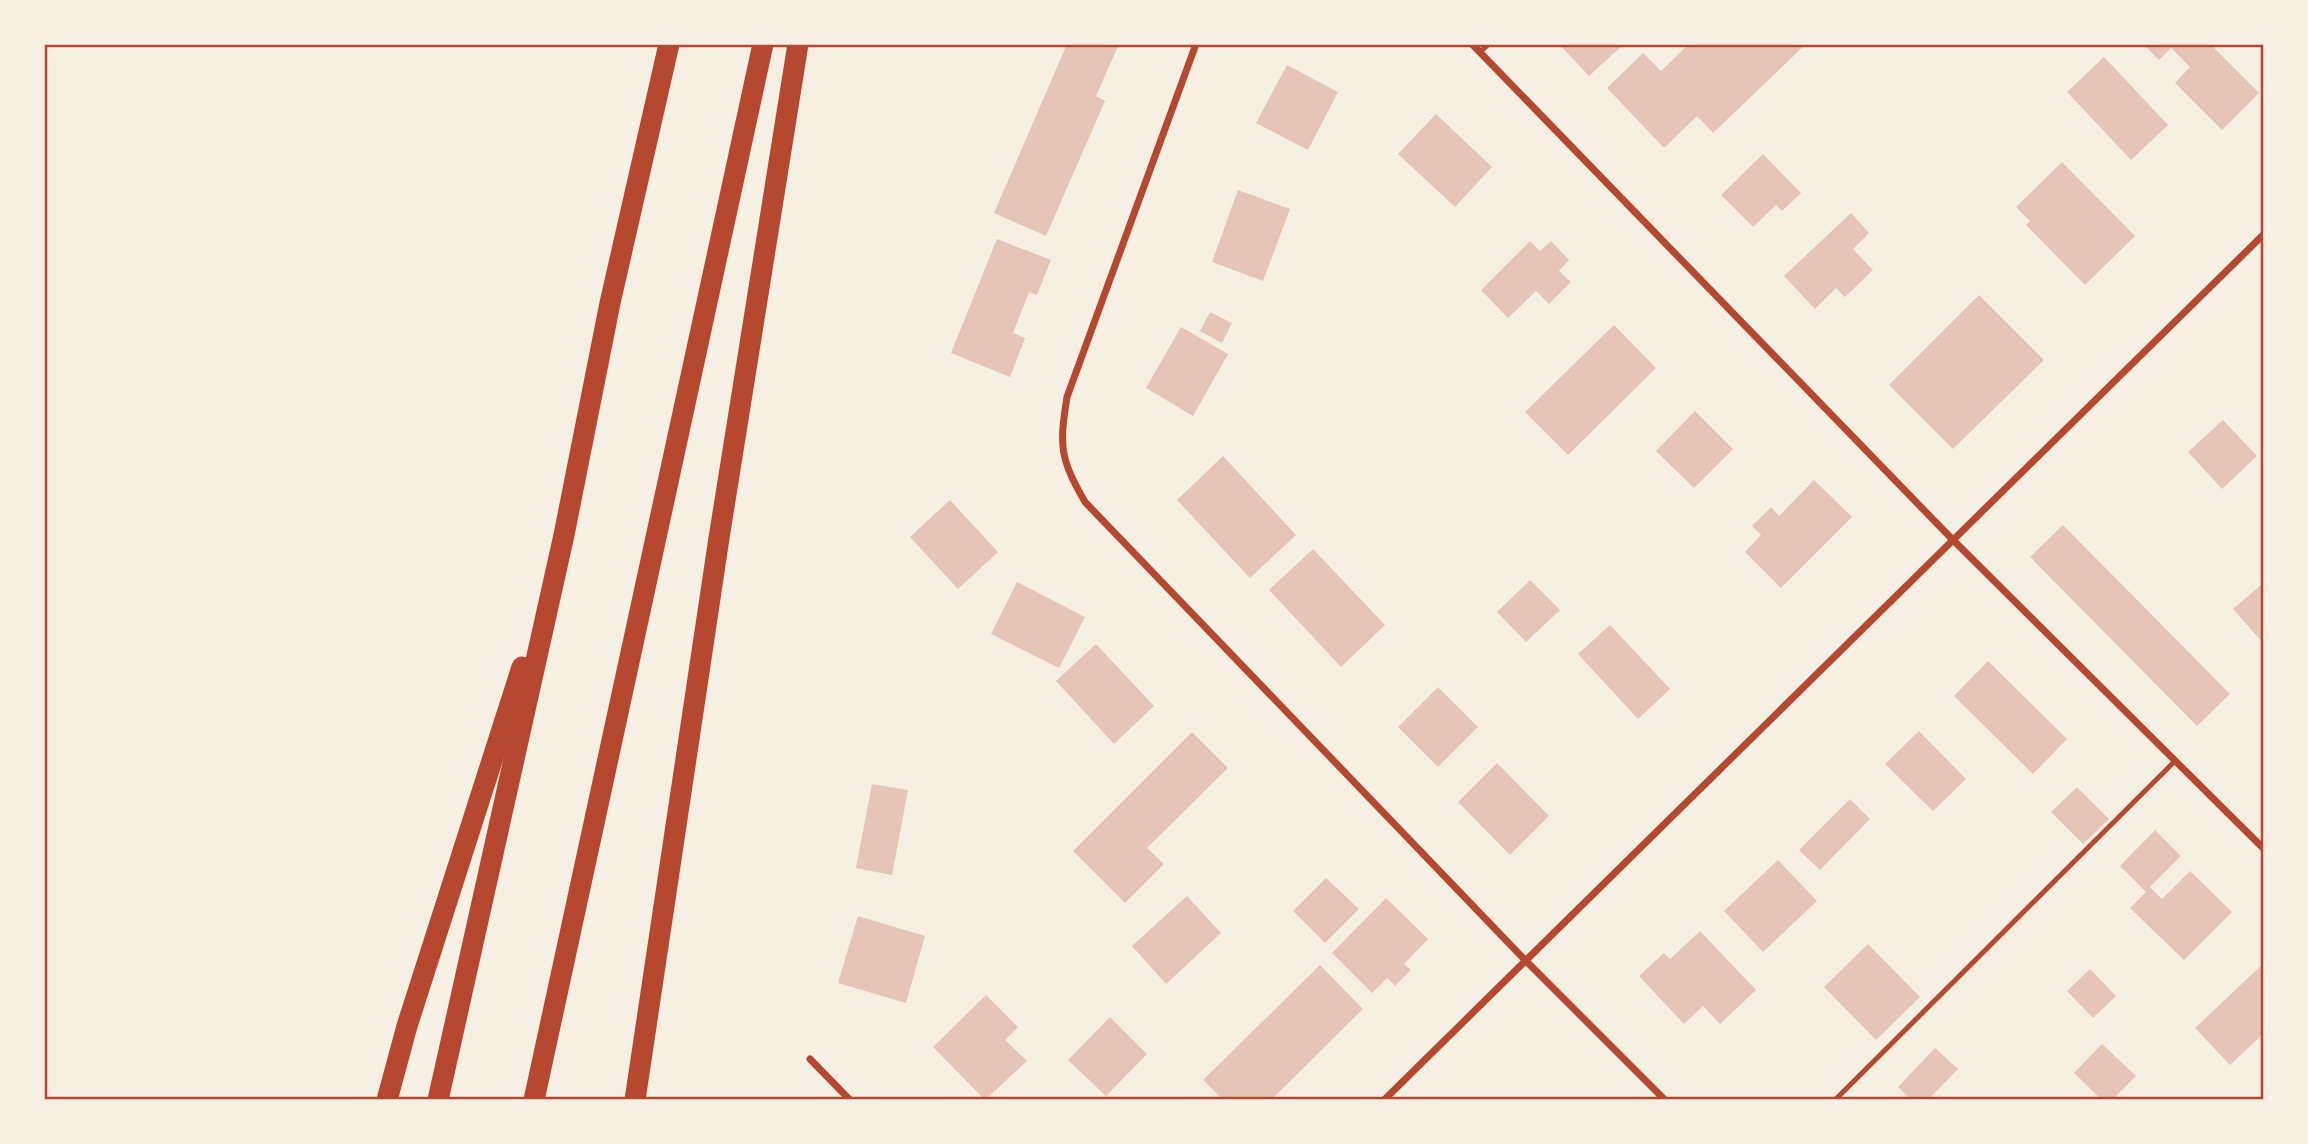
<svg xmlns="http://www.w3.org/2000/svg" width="2308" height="1144" font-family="'Varela Round',sans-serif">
<rect width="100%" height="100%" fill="#f6efe4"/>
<!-- building -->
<g fill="#e6c5b7">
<path d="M1067 44H1119L1096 96 1105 101 1046 236 994 213Z"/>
<path d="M1559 44H1624L1589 76Z"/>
<path d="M1689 44H1806L1713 133 1697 116 1664 148 1607 88 1643 53 1661 71Z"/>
<path d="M2143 44H2210L2259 93 2222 130 2175 83 2190 67 2171 48 2159 60Z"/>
<path d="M2104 57 2168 125 2131 160 2067 92Z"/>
<path d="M1287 65 1338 92 1308 150 1256 123Z"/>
<path d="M1436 114 1492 167 1455 207 1398 154Z"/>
<path d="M1763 154 1801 193 1782 211 1776 205 1753 227 1721 195Z"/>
<path d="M2062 162 2135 236 2085 285 2026 225 2030 221 2016 207Z"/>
<path d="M1238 190 1290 209 1263 281 1212 262Z"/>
<path d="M1851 213 1869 233 1853 249 1873 270 1845 297 1836 288 1815 309 1784 276Z"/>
<path d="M997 239 1051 260 1037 295 1029 292 1013 333 1025 338 1010 377 951 353Z"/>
<path d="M1530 241 1540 251 1551 241 1569 260 1559 271 1571 282 1549 304 1536 291 1508 318 1481 290Z"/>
<path d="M1979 295 2044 360 1953 449 1889 385Z"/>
<path d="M1210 312 1232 323 1222 343 1200 331Z"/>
<path d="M1614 325 1656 368 1568 455 1525 412Z"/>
<path d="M1181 327 1228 354 1193 416 1146 388Z"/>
<path d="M1695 411 1733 449 1694 488 1656 451Z"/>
<path d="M2223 420 2257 456 2222 489 2188 452Z"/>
<path d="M1223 456 1296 535 1250 578 1177 500Z"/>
<path d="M1814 480 1852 517 1781 588 1745 552 1761 535 1752 526 1771 507 1779 516Z"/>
<path d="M950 500 998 552 958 589 910 537Z"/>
<path d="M2063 525 2230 694 2197 726 2030 557Z"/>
<path d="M1313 549 1385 625 1341 667 1269 590Z"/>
<path d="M1530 580 1560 610 1526 642 1497 612Z"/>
<path d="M1017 582 1085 617 1059 668 991 634Z"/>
<path d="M2261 585 2264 588V644L2233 609Z"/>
<path d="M1610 625 1670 689 1638 719 1578 654Z"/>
<path d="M1096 644 1154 706 1114 744 1056 681Z"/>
<path d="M1988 661 2067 739 2033 774 1954 696Z"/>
<path d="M1438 687 1478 727 1438 767 1398 727Z"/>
<path d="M1919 731 1966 779 1933 811 1885 764Z"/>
<path d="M1192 732 1228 768 1147 848 1164 864 1125 903 1073 851Z"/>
<path d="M1497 763 1549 816 1510 855 1458 802Z"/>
<path d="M872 784 908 790 892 875 856 868Z"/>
<path d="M2077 787 2109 819 2083 844 2051 812Z"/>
<path d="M1850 799 1870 819 1820 870 1799 850Z"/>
<path d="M2155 830 2181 856 2150 887 2162 899 2190 871 2232 912 2184 960 2130 908 2146 892 2120 866Z"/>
<path d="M1778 860 1817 901 1763 952 1724 911Z"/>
<path d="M1326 878 1359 909 1325 943 1293 911Z"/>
<path d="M1187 896 1221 933 1166 984 1132 946Z"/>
<path d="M1386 898 1428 939 1404 964 1411 970 1395 986 1387 978 1372 993 1332 953Z"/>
<path d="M858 916 925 936 906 1003 838 983Z"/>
<path d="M1700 931 1756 990 1720 1024 1703 1006 1684 1024 1639 976 1664 953 1670 959Z"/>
<path d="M1868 944 1920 997 1876 1040 1824 987Z"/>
<path d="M2264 963V1038L2262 1035 2230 1065 2195 1028Z"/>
<path d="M1320 965 1363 1009 1272 1099 1269 1097 1266 1100H1223L1203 1080Z"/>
<path d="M2090 969 2116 996 2093 1018 2067 991Z"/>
<path d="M986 995 1018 1027 1005 1040 1027 1061 985 1100 933 1047Z"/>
<path d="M1110 1017 1147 1054 1106 1096 1068 1060Z"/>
<path d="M2102 1044 2136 1076 2112 1100H2102L2074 1073Z"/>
<path d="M1935 1048 1958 1069 1928 1100H1911L1898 1087Z"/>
</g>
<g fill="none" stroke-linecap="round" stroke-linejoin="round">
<!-- service -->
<g stroke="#b5482f" stroke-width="5">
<path d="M1480 52 1489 44"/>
<path d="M1835 1100 2175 761"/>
</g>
<!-- minor -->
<g stroke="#b5482f" stroke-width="7">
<path d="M1196 44 1067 397C1059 447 1060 458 1085 502L1526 961 1665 1100"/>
<path d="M1472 44 1952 539 2264 849"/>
<path d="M810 1059 850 1100"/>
<path d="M1384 1100 2264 234"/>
</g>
<!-- motorway -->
<g stroke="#b5482f" stroke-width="21">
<path d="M387 1100 407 1026 522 667"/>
<path d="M438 1100 564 535 610 303 669 44"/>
<path d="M534 1100 763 44"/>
<path d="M635 1100 719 538 798 44"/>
</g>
</g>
<!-- border -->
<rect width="2308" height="1144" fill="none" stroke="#f6efe4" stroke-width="91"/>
<rect x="46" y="46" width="2216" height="1052" fill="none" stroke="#b5482f" stroke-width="2.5"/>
</svg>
